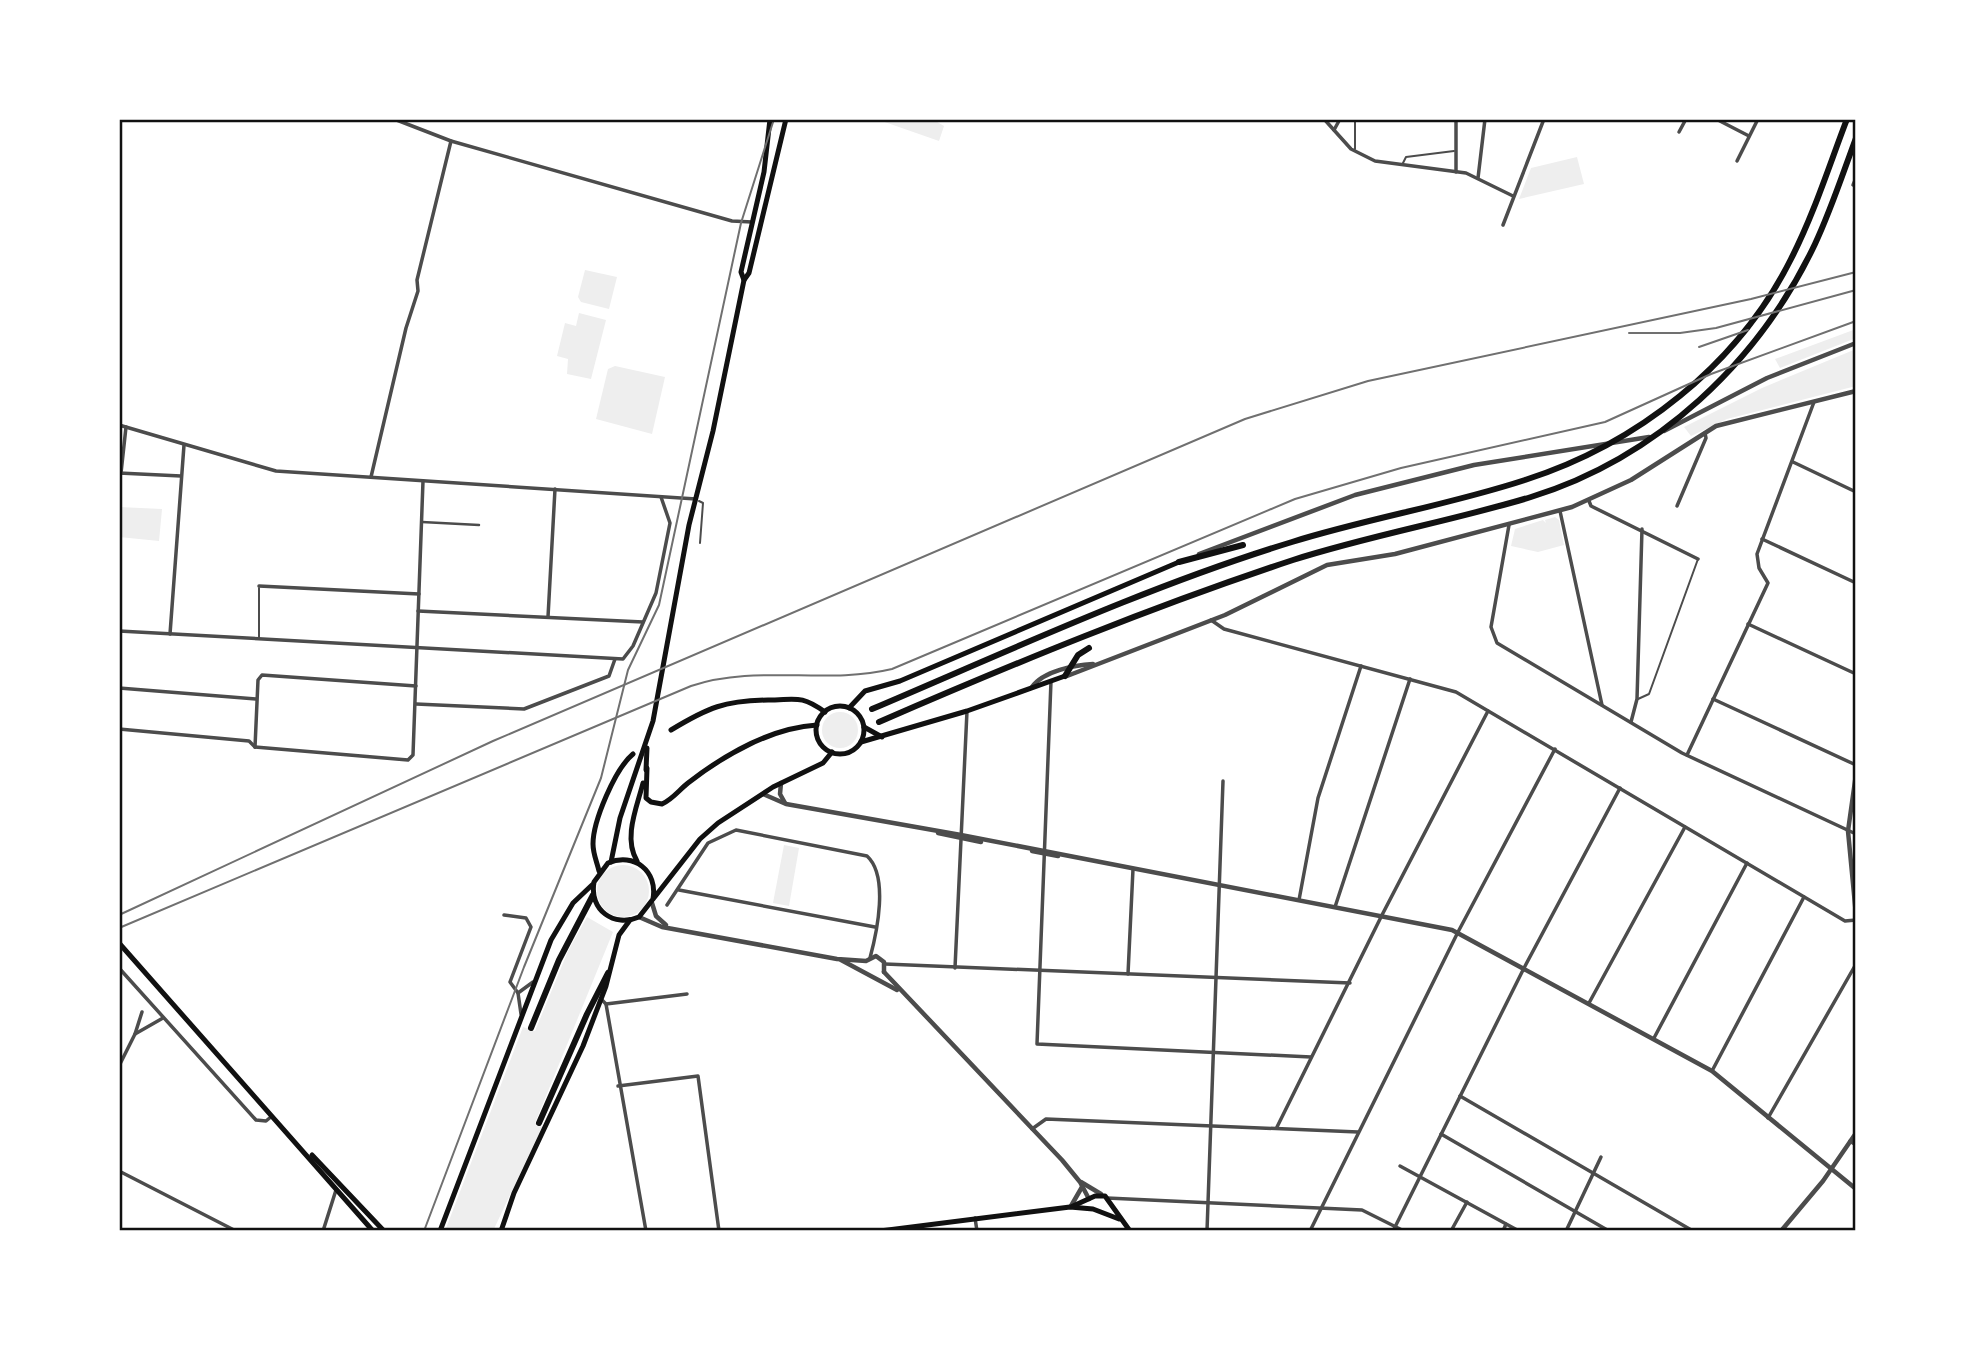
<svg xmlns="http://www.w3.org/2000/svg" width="1975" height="1350" font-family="Quicksand,sans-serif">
<rect width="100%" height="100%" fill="#fff"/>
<!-- green -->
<g fill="#eee">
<path d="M876 119H932L944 126 939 141Z"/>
<path d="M1577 157 1584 184 1519 199 1531 168Z"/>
<path d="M585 270 617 277 609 309 581 302 578 297Z"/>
<path d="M579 313 606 320 591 379 567 374 568 359 557 356 565 323 576 326Z"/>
<path d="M1856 329V338L1780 368 1775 359Z"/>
<path d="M1856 349V386L1727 419 1691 436 1684 427 1762 388Z"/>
<path d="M615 366 665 377 652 434 596 419 608 369Z"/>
<path d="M119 507 162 509 159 541 119 537Z"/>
<path d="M1555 517 1559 520 1564 545 1538 552 1511 546 1515 529 1543 520 1546 523 1545 520Z"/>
<circle cx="840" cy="730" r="18"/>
<path d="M784 845 799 848 789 906 773 903Z"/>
<circle cx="623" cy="891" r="26"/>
<path d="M587 917 613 932 535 1123 542 1127 493 1231H445L523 1027 535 1031 568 951Z"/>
</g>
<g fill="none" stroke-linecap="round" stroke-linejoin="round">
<!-- service -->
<g stroke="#4c4c4c" stroke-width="2">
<path d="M1355 119V149"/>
<path d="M1402 165 1406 157 1454 151"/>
<path d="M699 501 703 503 700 543"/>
<path d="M259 639V588"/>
<path d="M1638 699 1649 694 1698 559"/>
</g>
<!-- pedestrian -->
<path stroke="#4c4c4c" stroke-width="2.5" d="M422 522 479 525"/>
<!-- minor -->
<g stroke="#4c4c4c" stroke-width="3.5">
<path d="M394 119 451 141 732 221 752 222"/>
<path d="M1324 119 1351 149 1375 161 1466 173 1513 196"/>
<path d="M1716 119 1749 136"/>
<path d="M1334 130 1340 119"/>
<path d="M1679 132 1686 119"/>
<path d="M1737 161 1758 119"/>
<path d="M1456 172V119"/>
<path d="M1478 178 1485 119"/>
<path d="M1853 185 1856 178"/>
<path d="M1503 225 1544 119"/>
<path d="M119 425 276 471 696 499"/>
<path d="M1793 462 1856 492"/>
<path d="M119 473 181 476"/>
<path d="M121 473 126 427"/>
<path d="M371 477 406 328 418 291 417 280 451 141"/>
<path d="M1589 501 1591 506 1698 559"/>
<path d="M1677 506 1706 438 1705 433"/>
<path d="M1560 511 1602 705"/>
<path d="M1509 525 1491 627 1497 643 1682 753 1856 834"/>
<path d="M1762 539 1856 583"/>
<path d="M259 586 419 594"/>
<path d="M418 611 643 622"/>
<path d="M548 617 555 489"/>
<path d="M1211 620 1224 629 1456 692 1845 921 1856 920"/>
<path d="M1748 624 1856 674"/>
<path d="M119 631 623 659 633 646 656 593 670 523 661 497"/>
<path d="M170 634 184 445"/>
<path d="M1051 681 1037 1044 1311 1057"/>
<path d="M119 688 256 699"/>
<path d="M1713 699 1856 765"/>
<path d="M416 704 524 709 609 676 615 659"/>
<path d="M1631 722 1637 699 1642 529"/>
<path d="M119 729 249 741 255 747"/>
<path d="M255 747 408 760 413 755 423 481"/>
<path d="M255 747 258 680 262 675 416 686"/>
<path d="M1687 755 1768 583 1759 568 1757 554 1814 402"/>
<path d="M679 890 875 927"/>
<path d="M1299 900 1318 798 1361 666"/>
<path d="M667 905 708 843 736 830 867 856C889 876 877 932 870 958"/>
<path d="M1335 907 1410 679"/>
<path d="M504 915 526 918 531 927 510 982 518 993 521 1014"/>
<path d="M885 964 1350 983"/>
<path d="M119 968 256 1120 266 1121 272 1116"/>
<path d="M955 968 967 711"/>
<path d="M1128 974 1133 869"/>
<path d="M518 993 533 982"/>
<path d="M602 1000 606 1004 646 1231"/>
<path d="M1589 1003 1685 827"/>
<path d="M606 1004 687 994"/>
<path d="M135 1034 142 1012"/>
<path d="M1654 1038 1747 863"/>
<path d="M119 1066 135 1034 163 1018"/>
<path d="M1712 1071 1804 897"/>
<path d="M618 1086 698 1076 719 1231"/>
<path d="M1460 1096 1693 1231"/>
<path d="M1768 1118 1856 964"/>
<path d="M1277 1127 1382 915 1488 711"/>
<path d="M1032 1129 1046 1119 1358 1132"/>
<path d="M1441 1134 1609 1231"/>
<path d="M1850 1141 1856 1145"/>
<path d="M1400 1166 1519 1231"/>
<path d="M119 1171 236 1231"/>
<path d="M1107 1198 1362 1210 1404 1231"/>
<path d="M975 1218 977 1231"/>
<path d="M323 1231 336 1190"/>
<path d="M1207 1231 1223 781"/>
<path d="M1310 1231 1458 932 1555 749"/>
<path d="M1393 1231 1524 968 1620 788"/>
<path d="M1451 1231 1467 1202"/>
<path d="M1503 1231 1506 1224"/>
<path d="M1566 1231 1601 1157"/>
</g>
<!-- tertiary -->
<g stroke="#4c4c4c" stroke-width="4.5">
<path d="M1664 431 1767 378 1856 343"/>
<path d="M1199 554 1355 495 1474 465 1649 437"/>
<path d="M1067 676 1225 615 1327 565 1395 554 1572 507 1631 480 1716 426 1856 391"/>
<path d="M1032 687C1043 671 1075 665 1093 664"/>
<path d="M1856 774 1848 831 1856 915"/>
<path d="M781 783 780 794 785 803"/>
<path d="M763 794 786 804 961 835 1452 930 1712 1071 1856 1189"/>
<path d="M938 833 981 842"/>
<path d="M1032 851 1058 856"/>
<path d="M652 903 656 916 666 925"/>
<path d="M639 917 662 927 837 959 866 961 876 956 884 962V972"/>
<path d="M841 960 897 990"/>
<path d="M884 972 1062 1160 1080 1182 1089 1199"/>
<path d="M1081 1182 1101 1194"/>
<path d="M1071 1206 1082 1187"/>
<path d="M1781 1231 1823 1181 1856 1133"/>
</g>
<!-- secondary -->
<g stroke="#111" stroke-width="5">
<path d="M1073 1206 1095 1196H1105L1130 1231"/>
<path d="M880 1231 1070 1207 1093 1209 1119 1219"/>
</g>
<!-- primary -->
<g stroke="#111" stroke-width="5">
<path d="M744 280 741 272 764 172 770 119"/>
<circle cx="840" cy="730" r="24"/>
<path d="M849 708 865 691 900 681 1179 562"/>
<path d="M864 727 882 737"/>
<path d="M671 730C709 707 724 701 768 700 795 700 800 694 825 712"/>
<path d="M861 742 967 711 1065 676"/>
<path d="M647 768 646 798 651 802 662 804C673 799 679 790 688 783 724 755 771 728 817 725"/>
<path d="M646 770 647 748"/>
<path d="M637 861C623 838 637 807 643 783"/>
<path d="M611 862 620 818 653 721 689 525 713 431 744 280 749 273 786 119"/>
<path d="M599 871C597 862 593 854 593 844 593 821 615 769 633 754"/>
<path d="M653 899C658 871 634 852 608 863L594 882C589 910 614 928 639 917L700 839 718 823 773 787 823 763 832 752"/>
<path d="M119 943 373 1231"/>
<path d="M312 1155 384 1231"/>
<path d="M440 1231 551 940 573 903 592 885"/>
<path d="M501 1231 514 1193 583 1046 606 986 619 935 630 920"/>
</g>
<!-- motorway -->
<g stroke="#111" stroke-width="6">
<path d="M1179 562 1243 545"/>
<path d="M1065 676 1078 655 1089 648"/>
<path d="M872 709C1011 650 1148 586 1292 542 1369 518 1449 505 1525 480 1637 444 1738 365 1791 259 1814 214 1829 166 1847 119"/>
<path d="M879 722C1015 663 1151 607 1293 560 1371 535 1452 521 1531 497 1657 458 1759 362 1815 244 1831 210 1843 173 1856 138"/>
<path d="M531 1028 559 960 593 895"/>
<path d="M539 1123 587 1014 608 973"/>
</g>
<!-- tram -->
<path stroke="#707070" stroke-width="2" d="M424 1231 524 967 601 778 628 670 659 605 741 223 774 119"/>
<!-- rail -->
<g stroke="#707070" stroke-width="2">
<path d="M1629 333H1680L1716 328 1856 290"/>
<path d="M1699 347 1748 330"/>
<path d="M119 915 493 741 1245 419 1368 381 1751 299 1856 272"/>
<path d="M119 928 691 686C757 664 825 685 892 669L1295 499 1401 468 1605 422 1711 374 1856 321"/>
</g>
</g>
<!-- border -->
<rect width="1975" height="1350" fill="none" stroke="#ffffff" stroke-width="242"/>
<rect x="121" y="121" width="1733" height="1108" fill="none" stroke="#111" stroke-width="2.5"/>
</svg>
